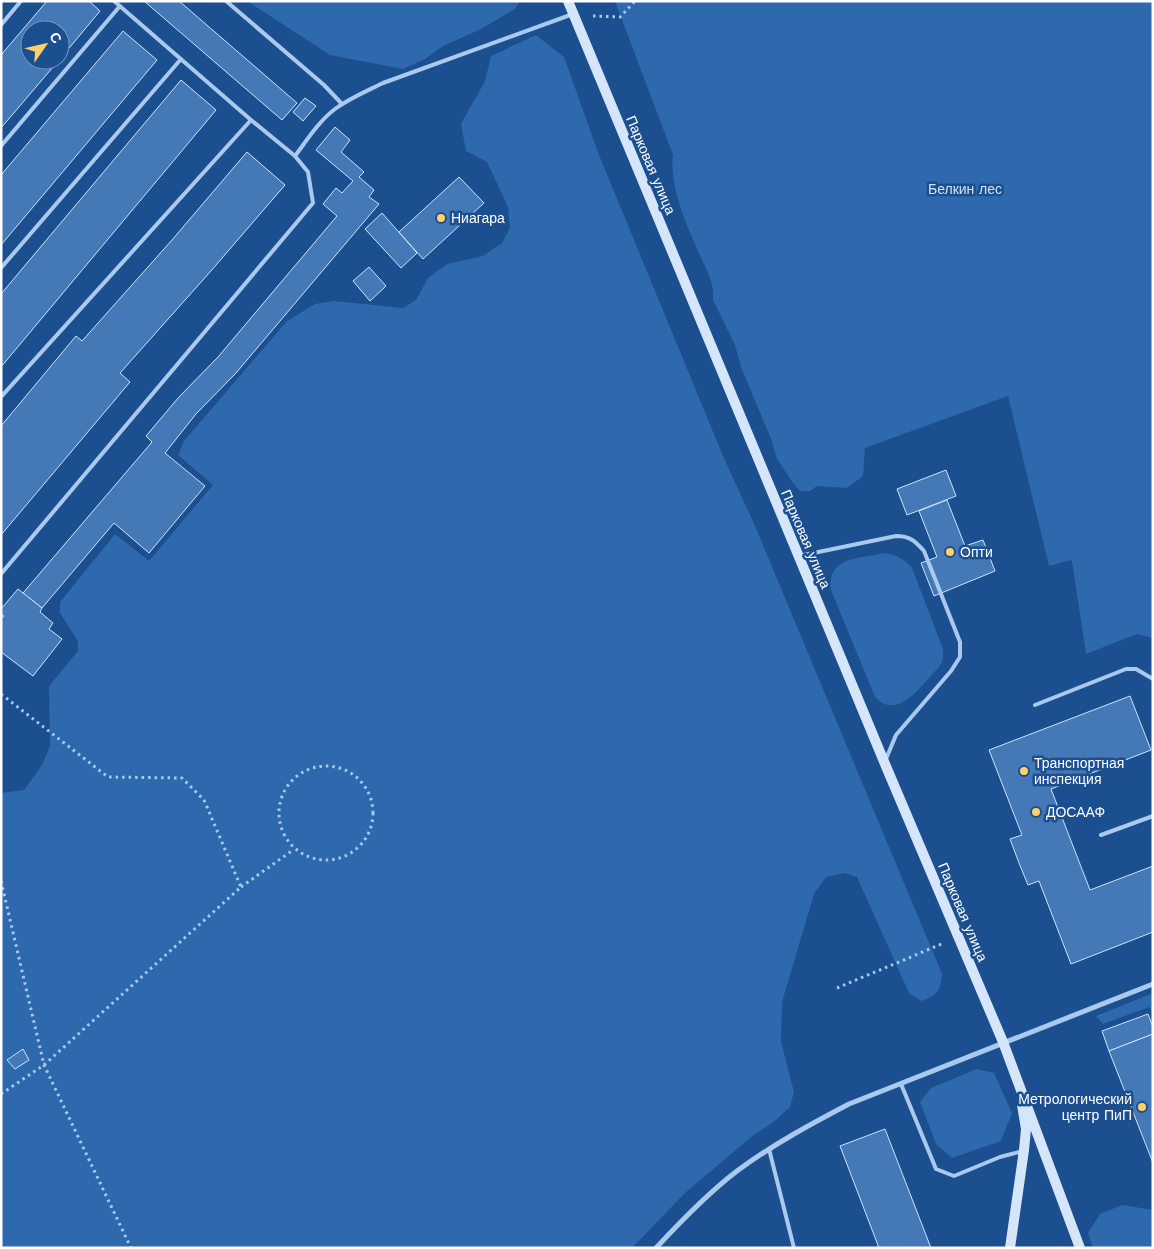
<svg xmlns="http://www.w3.org/2000/svg" width="1154" height="1249" font-family="'Work Sans',sans-serif">
<rect width="100%" height="100%" fill="#1b4f8f"/>
<!-- green -->
<g fill="#2e69ad">
<path d="M247 1H520L515 9 481 29 443 46 425 59 403 69 330 55Z"/>
<path d="M615 1H1153V638L1137 634 1086 654 1072 561 1071 560 1049 566 1008 396 865 448 863 476 847 488 817 486 810 491H800L793 483 777 459 771 439 741 367 735 345 713 300V289L710 278C696 244 668 193 673 155Z"/>
<path d="M536 35 564 57 599 155 723 456 755 526 942 974C941 990 937 996 921 1001L909 993 857 877 845 873 826 877 814 894 782 1002 781 1042 794 1092 790 1107 776 1120 750 1138 685 1193 632 1248H1V793L24 790 42 765 50 746 49 686 78 651V641L60 613V602L115 534 149 561 213 485 178 455 184 441 287 321 315 304 334 301 403 308 416 300 428 278 447 264 483 256 502 243 510 228 508 207 487 162 466 151 461 124 485 81 491 56Z"/>
<path d="M885 553C897 555 904 559 912 568L943 649C943 654 944 659 941 664 938 669 932 674 928 679 915 694 894 718 875 697L831 590C827 556 860 559 885 553Z"/>
<path d="M1153 993V1015L1149 1007 1103 1024 1096 1016Z"/>
<path d="M977 1069 994 1073 1012 1113 1001 1141 952 1158 936 1144 920 1102 931 1088Z"/>
<path d="M1122 1205 1153 1210V1248H1093L1088 1233 1100 1214Z"/>
</g>
<!-- building -->
<g fill="#4478b7" stroke="#cfe3fa">
<path d="M47 1H89L100 11 60 59V30H30V60H59L1 128V55Z"/>
<path d="M144 1H179L297 103 282 120Z"/>
<path d="M123 31 157 60 1 245V175Z"/>
<path d="M181 80 216 110 1 367V294Z"/>
<path d="M305 98 316 106 303 121 293 112Z"/>
<path d="M335 127 350 140 341 152 364 172 359 177 374 190 369 197 379 204 236 373 196 414 165 453 205 486 149 553 114 523 42 608 23 593 152 442 146 436 179 397 218 357 337 216 323 204 336 188 342 193 353 181 316 150Z"/>
<path d="M247 152 285 185 210 272 120 373 130 382 1 535V426L76 336 82 341 172 240Z"/>
<path d="M459 177 484 203 423 259 399 232Z"/>
<path d="M382 213 417 253 401 268 365 229Z"/>
<path d="M369 267 386 286 370 301 353 281Z"/>
<path d="M946 470 956 496 907 515 897 489Z"/>
<path d="M947 500 965 546 983 540 995 571 934 596 921 563 937 557 919 511Z"/>
<path d="M18 589 42 608 40 612 53 623 49 629 62 639 33 676 1 652V619L4 616 1 614V609Z"/>
<path d="M1130 696 1151 750 1051 789 1090 890 1153 866V932L1071 964 1039 881 1028 885 1019 863 1010 839 1022 835 989 750Z"/>
<path d="M1148 1014 1153 1027V1034L1109 1051 1102 1031Z"/>
<path d="M1153 1034V1163L1109 1051Z"/>
<path d="M23 1049 29 1060 15 1069 7 1060Z"/>
<path d="M885 1129 931 1248H879L840 1146Z"/>
</g>
<g fill="none" stroke-linecap="round" stroke-linejoin="round">
<!-- path -->
<g stroke="#a9c9ee" stroke-width="3" stroke-dasharray="2.5 4" stroke-linecap="butt">
<path d="M593 16 620 17 635 1"/>
<path d="M1 694 108 777 182 778 204 800 241 887 44 1065 1 1094"/>
<circle cx="326" cy="813" r="47"/>
<path d="M1 881 44 1065 131 1248"/>
<path d="M241 887 293 850"/>
<path d="M837 988 944 943"/>
</g>
<!-- lane -->
<g stroke="#a9c9ee" stroke-width="4">
<path d="M114 1 251 120"/>
<path d="M226 1 324 85 342 104"/>
<path d="M1 25 21 1"/>
<path d="M1 146 120 6"/>
<path d="M295 156C307 140 319 121 335 109 350 98 367 91 383 83L573 14"/>
<path d="M1 268 181 59"/>
<path d="M1 397 251 120 295 156 308 172 313 203 1 574"/>
<path d="M799 556 896 536C910 536 915 541 924 551L960 642V657L951 671 896 735 886 759"/>
<path d="M1035 705 1126 669H1136L1153 679"/>
<path d="M1101 835 1153 816"/>
<path d="M901 1084 936 1169 954 1176 1000 1157 1023 1151"/>
<path d="M769 1149 794 1248"/>
</g>
<!-- street -->
<path stroke="#a9c9ee" stroke-width="5" d="M656 1248C681 1221 708 1193 737 1171 772 1145 811 1124 849 1104L1153 984"/>
<!-- secondary -->
<g stroke="#d6e6fa" stroke-width="10">
<path d="M568 1 885 764 1003 1042 1080 1248"/>
<path d="M1010 1248 1024 1150 1026 1129 1022 1105"/>
</g>
</g>
<!-- markers -->
<g fill="#ffd166" stroke="#1b4f8f" stroke-width="2">
<circle cx="441" cy="218" r="5"/>
<circle cx="950" cy="552" r="5"/>
<circle cx="1024" cy="771" r="5"/>
<circle cx="1036" cy="812" r="5"/>
<circle cx="1142" cy="1107" r="5"/>
</g>
<g text-anchor="middle" dominant-baseline="central" stroke-width="5" stroke-linejoin="round" paint-order="stroke">
<!-- street labels -->
<g font-size="14" fill="#fff" stroke="#1b4f8f">
<text transform="translate(651 165) rotate(67)">Парковая улица</text>
<text transform="translate(806 539) rotate(67)">Парковая улица</text>
<text transform="translate(963 912) rotate(67)">Парковая улица</text>
</g>
<!-- park labels -->
<g font-size="14" fill="#cfe3fa" stroke="#1b4f8f">
<text x="965" y="189">Белкин лес</text>
</g>
<!-- poi labels -->
<g font-size="14" fill="#fff" stroke="#1b4f8f" text-anchor="start">
<text x="451" y="218">Ниагара</text>
<text x="960" y="552">Опти</text>
<text x="1034" y="763">Транспортная<tspan x="1034" dy="16">инспекция</tspan></text>
<text x="1046" y="812">ДОСААФ</text>
<text x="1132" y="1099" text-anchor="end">Метрологический<tspan x="1132" dy="16">центр ПиП</tspan></text>
</g>
</g>
<!-- border -->
<rect width="1154" height="1249" fill="none" stroke="#ffffff" stroke-width="5"/>
<!-- north arrow -->
<g transform="translate(45 45) rotate(56)"><circle r="24" fill="#1b4f8f" stroke="#7695bc"/>
<path d="M0-4L9 19L0 12L-9 19Z" fill="#ffd166"/>
<text y="-8" font-size="14" font-weight="bold" text-anchor="middle" fill="#ffffff">С</text>
</g>
</svg>
